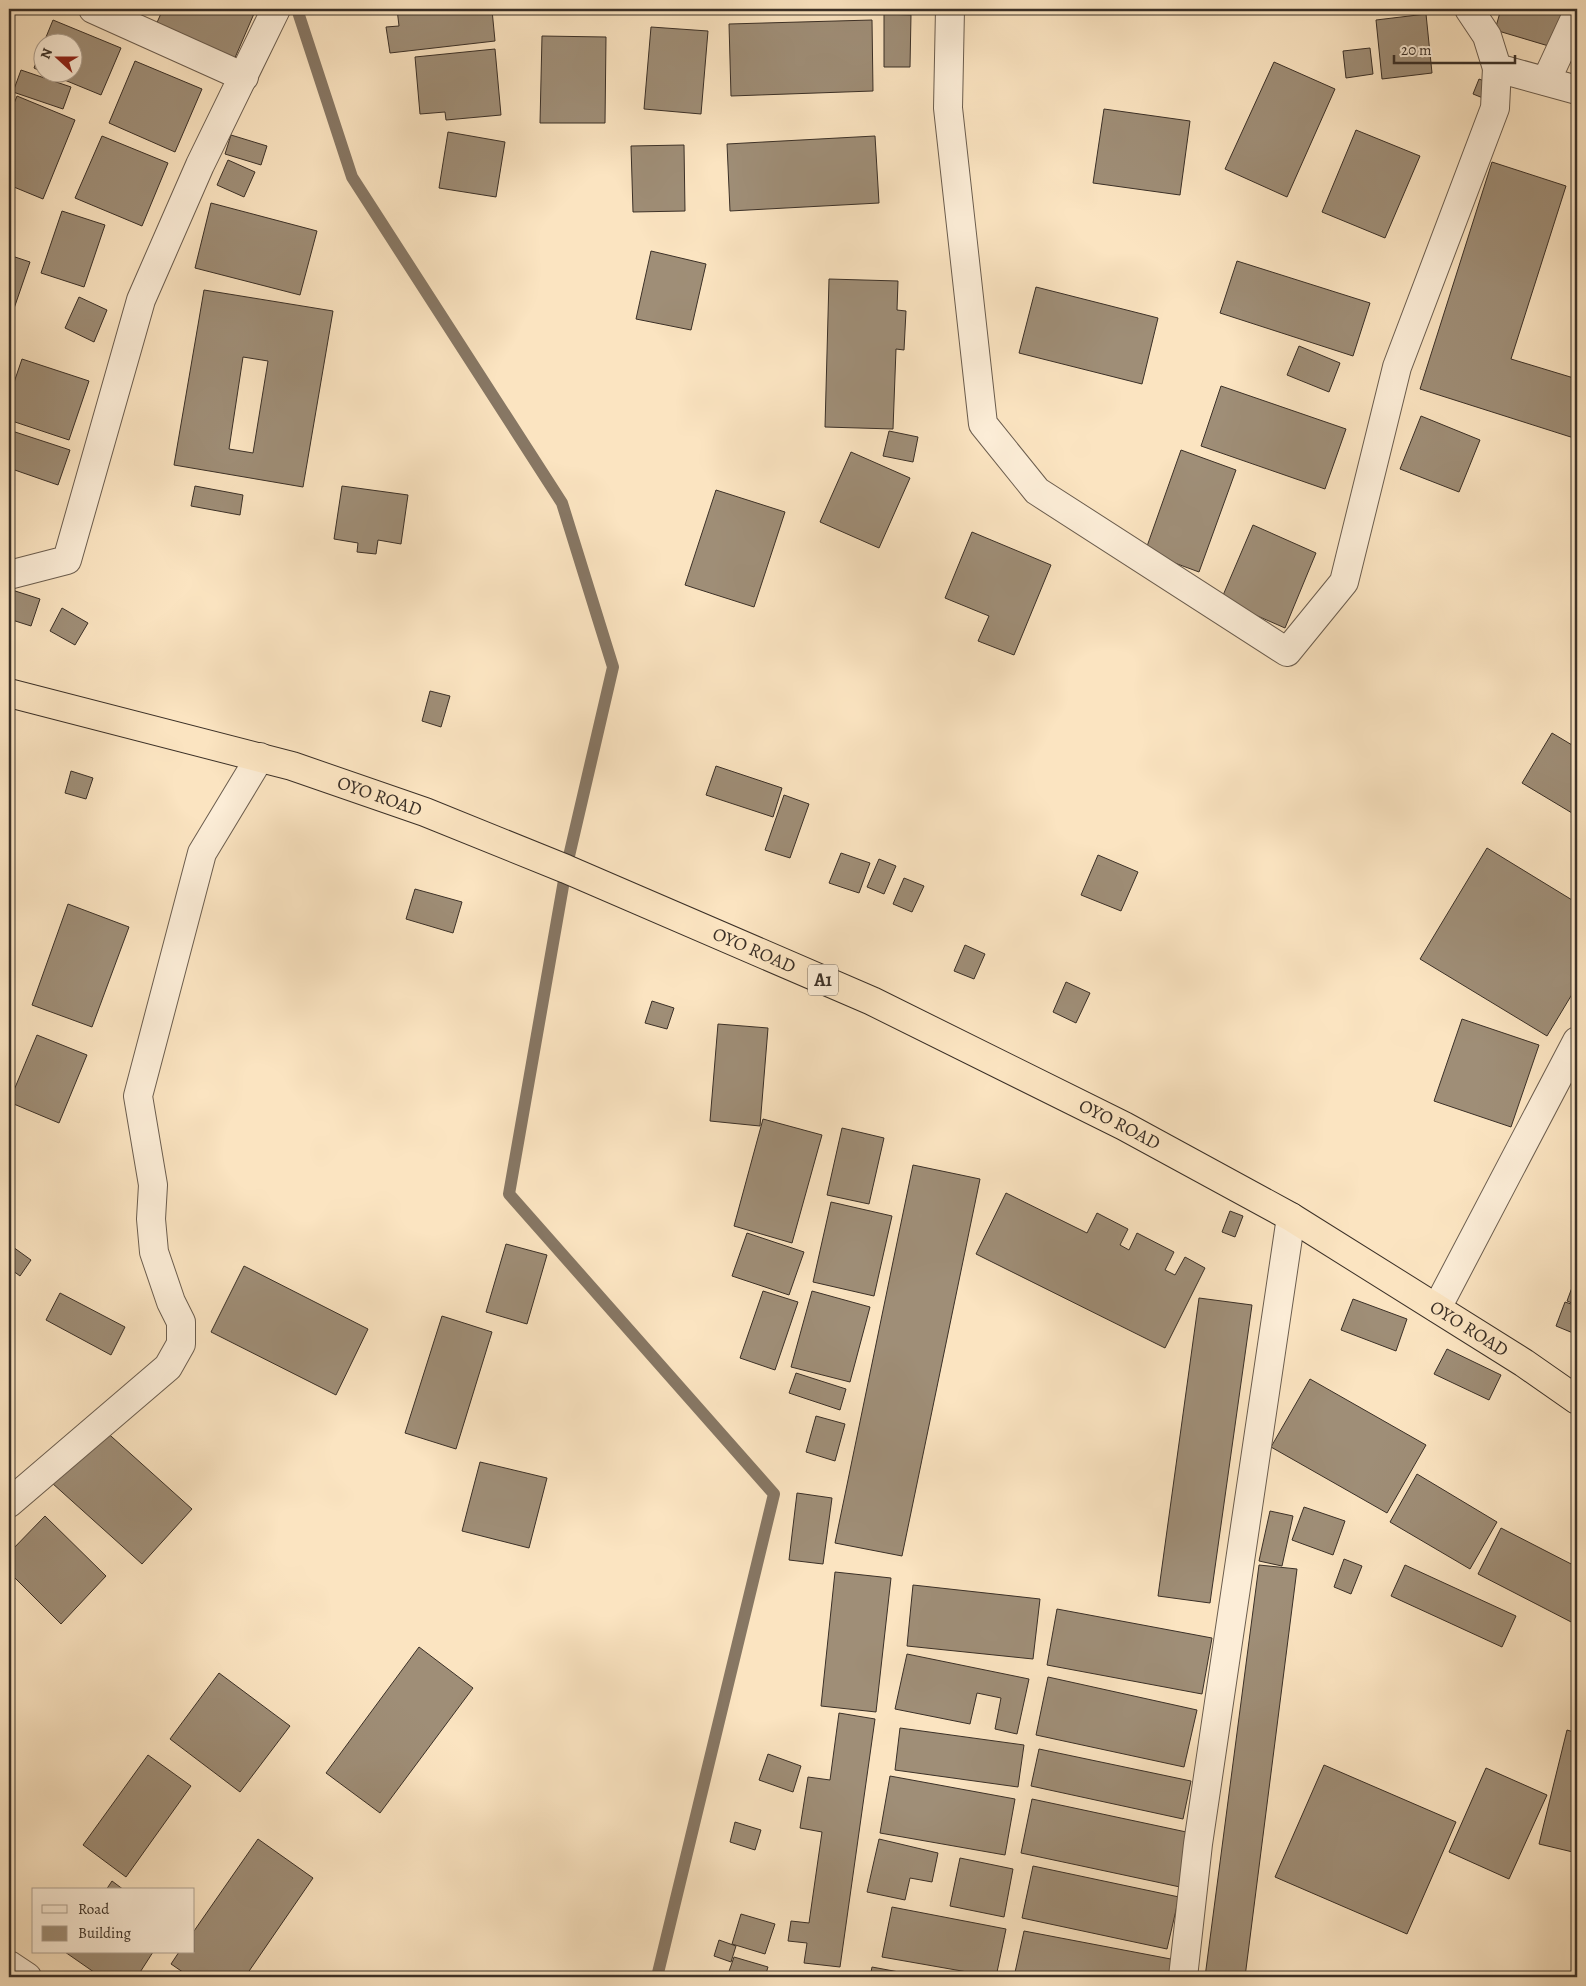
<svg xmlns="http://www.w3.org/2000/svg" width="1586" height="1986" font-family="Alegreya,serif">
<rect width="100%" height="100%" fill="#fbe4c1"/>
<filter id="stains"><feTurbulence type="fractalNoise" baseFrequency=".004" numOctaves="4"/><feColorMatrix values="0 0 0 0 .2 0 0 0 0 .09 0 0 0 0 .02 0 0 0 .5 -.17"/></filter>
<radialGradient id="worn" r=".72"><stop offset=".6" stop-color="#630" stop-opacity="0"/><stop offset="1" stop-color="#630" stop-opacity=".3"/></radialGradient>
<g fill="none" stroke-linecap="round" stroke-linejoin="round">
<!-- stream -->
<path stroke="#877764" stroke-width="12" d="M297 9 352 177 562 503 613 667 566 869 509 1194 774 1494 657 1977"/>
</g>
<!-- building -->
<g fill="#9f8e77" stroke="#3b3027" fill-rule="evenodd">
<path d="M163 9H256L234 60 155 27Z"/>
<path d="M397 9H472L473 13 492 10 495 41 390 53 386 27 399 26Z"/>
<path d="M1501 9H1547L1562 13 1552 47 1495 30Z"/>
<path d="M884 14 911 15 910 67H884Z"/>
<path d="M1426 14 1432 73 1382 79 1376 20Z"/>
<path d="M53 20 121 48 101 95 45 72H72V42H44Z"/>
<path d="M872 20 873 91 731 96 729 24Z"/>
<path d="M651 27 708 31 701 114 644 109Z"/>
<path d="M542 36 606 37 605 123H540Z"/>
<path d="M42 47V72L34 68Z"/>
<path d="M1370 48 1373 74 1346 78 1343 51Z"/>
<path d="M495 49 501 115 446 120 445 112 420 114 415 57Z"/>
<path d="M135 61 202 89 175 152 109 123Z"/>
<path d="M1274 62 1335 89 1287 197 1225 169Z"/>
<path d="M21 70 71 87 63 109 13 92Z"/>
<path d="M1479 79 1489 83 1483 98 1473 94Z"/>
<path d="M17 96 75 120 43 199 9 185V116Z"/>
<path d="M1104 109 1190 121 1180 195 1093 183Z"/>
<path d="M1356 130 1420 156 1385 238 1322 212Z"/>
<path d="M448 132 505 142 496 197 439 188Z"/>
<path d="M231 135 267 146 261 165 225 154Z"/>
<path d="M102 136 168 163 142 226 75 198Z"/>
<path d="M875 136 879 203 730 211 727 144Z"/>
<path d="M684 145 685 211 633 212 631 146Z"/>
<path d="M228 160 255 172 244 197 217 185Z"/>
<path d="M1492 162 1566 186 1511 359 1577 379V439L1420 389Z"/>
<path d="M211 203 317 231 300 295 195 268Z"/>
<path d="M62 211 105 225 84 287 41 273Z"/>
<path d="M651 251 706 264 691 330 636 319Z"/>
<path d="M9 255 30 262 9 323Z"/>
<path d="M1237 261 1370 303 1353 356 1220 313Z"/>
<path d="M829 279 898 281 897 310 906 311 904 350 896 349 893 429 825 427Z"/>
<path d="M1036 287 1158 318 1142 384 1019 353Z"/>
<path d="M204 290 333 311 303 487 174 465ZM243 357 268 361 253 453 229 449Z"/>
<path d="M79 297 107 310 94 342 65 328Z"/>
<path d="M1299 346 1340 363 1329 392 1287 375Z"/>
<path d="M22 359 89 381 69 440 9 420V397Z"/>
<path d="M1221 386 1346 429 1325 489 1201 446Z"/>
<path d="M1421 416 1480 440 1459 492 1400 469Z"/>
<path d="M9 430 70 450 58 485 9 468Z"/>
<path d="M889 431 918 437 913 462 883 456Z"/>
<path d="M1181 450 1236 470 1199 572 1145 552Z"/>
<path d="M851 452 910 478 879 548 820 522Z"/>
<path d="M195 486 243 495 240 515 191 506Z"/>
<path d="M342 486 408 495 401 544 378 540 376 554 357 552 358 543 334 539Z"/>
<path d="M716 490 785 512 754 607 685 585Z"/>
<path d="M1253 525 1316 553 1285 628 1221 600Z"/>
<path d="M972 532 1051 565 1014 655 978 641 989 616 945 598Z"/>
<path d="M9 589 40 599 31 626 9 619Z"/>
<path d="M62 608 88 623 75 645 50 631Z"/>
<path d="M430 691 450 696 441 727 422 721Z"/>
<path d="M1552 733 1577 748V816L1522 783Z"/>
<path d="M716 766 782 788 773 817 706 795Z"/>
<path d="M71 771 93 778 86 799 65 793Z"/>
<path d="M784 795 809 804 790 858 765 850Z"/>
<path d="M1487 848 1577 903V986L1547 1036 1420 959Z"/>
<path d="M841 853 870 863 859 893 829 883Z"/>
<path d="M1098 855 1138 872 1121 911 1081 895Z"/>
<path d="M879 859 896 866 884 894 867 887Z"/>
<path d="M904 878 924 886 912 912 893 904Z"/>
<path d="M415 889 462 902 453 933 406 919Z"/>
<path d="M68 904 129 927 92 1027 32 1005Z"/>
<path d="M965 945 985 954 974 979 954 971Z"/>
<path d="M1066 982 1090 993 1076 1023 1053 1012Z"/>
<path d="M652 1001 674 1008 667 1029 645 1023Z"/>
<path d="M1462 1019 1539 1045 1511 1127 1434 1101Z"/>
<path d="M718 1024 768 1028 760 1126 710 1121Z"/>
<path d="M37 1035 87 1055 59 1123 9 1102Z"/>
<path d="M763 1119 822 1135 792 1243 734 1226Z"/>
<path d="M842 1128 884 1138 869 1204 827 1195Z"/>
<path d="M913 1165 980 1179 902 1556 835 1543Z"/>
<path d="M1006 1193 1087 1233 1097 1213 1128 1229 1120 1245 1129 1250 1137 1233 1174 1252 1165 1270 1175 1275 1185 1257 1205 1268 1165 1348 976 1254Z"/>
<path d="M831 1202 892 1216 874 1296 813 1282Z"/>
<path d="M1230 1211 1243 1216 1235 1237 1222 1232Z"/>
<path d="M747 1233 804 1252 789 1295 732 1276Z"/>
<path d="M506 1244 547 1255 527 1324 486 1312Z"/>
<path d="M13 1247 31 1260 20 1276 9 1268V1253Z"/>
<path d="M244 1266 368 1329 336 1395 211 1332Z"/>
<path d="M1577 1274V1305L1567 1301Z"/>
<path d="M763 1291 798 1302 775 1370 740 1358Z"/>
<path d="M812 1291 870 1307 850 1382 791 1367Z"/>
<path d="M60 1293 125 1327 111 1355 46 1320Z"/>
<path d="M1199 1298 1252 1305 1210 1603 1158 1596Z"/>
<path d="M1353 1299 1407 1319 1396 1351 1341 1330Z"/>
<path d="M1565 1302 1577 1306V1323L1573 1333 1556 1326Z"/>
<path d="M442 1316 492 1332 456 1449 405 1433Z"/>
<path d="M1447 1349 1501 1375 1489 1400 1434 1374Z"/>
<path d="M796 1373 846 1389 840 1410 789 1393Z"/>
<path d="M1310 1379 1426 1445 1387 1513 1271 1447Z"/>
<path d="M816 1416 845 1424 835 1461 806 1452Z"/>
<path d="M102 1428 192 1509 142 1564 52 1483Z"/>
<path d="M480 1462 547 1478 529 1548 462 1531Z"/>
<path d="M1417 1474 1497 1522 1470 1569 1390 1522Z"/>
<path d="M797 1493 832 1498 823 1564 789 1560Z"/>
<path d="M1304 1507 1345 1521 1333 1555 1292 1540Z"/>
<path d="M1270 1511 1293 1516 1282 1566 1259 1561Z"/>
<path d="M45 1516 106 1576 61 1624 9 1572V1553Z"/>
<path d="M1501 1528 1577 1567V1625L1478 1574Z"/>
<path d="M1344 1559 1362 1566 1351 1594 1334 1587Z"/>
<path d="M1259 1565 1297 1569 1245 1977H1205Z"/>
<path d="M1405 1565 1516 1616 1502 1647 1391 1596Z"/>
<path d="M835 1572 891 1578 876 1712 821 1706Z"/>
<path d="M913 1585 1040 1599 1033 1659 907 1646Z"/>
<path d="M1057 1609 1212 1638 1202 1694 1047 1665Z"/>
<path d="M419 1647 473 1688 380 1813 326 1773Z"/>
<path d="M907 1654 1029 1679 1017 1734 995 1729 1001 1698 977 1693 970 1724 895 1709Z"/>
<path d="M219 1673 290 1726 240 1792 170 1739Z"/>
<path d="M1048 1677 1197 1710 1184 1767 1036 1735Z"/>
<path d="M839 1713 875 1719 840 1967 804 1963 807 1943 788 1941 791 1921 809 1923 822 1832 800 1828 808 1777 830 1780Z"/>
<path d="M900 1728 1024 1745 1018 1787 895 1770Z"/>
<path d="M1567 1730 1577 1733V1853L1539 1844Z"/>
<path d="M1039 1749 1191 1781 1183 1819 1031 1786Z"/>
<path d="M768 1754 801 1766 793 1792 759 1780Z"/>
<path d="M148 1755 191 1786 126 1877 83 1845Z"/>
<path d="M1324 1765 1456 1822 1407 1934 1275 1877Z"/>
<path d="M1486 1768 1547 1795 1509 1879 1449 1852Z"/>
<path d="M890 1776 1015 1799 1005 1855 880 1833Z"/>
<path d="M1032 1799 1191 1833 1180 1887 1021 1853Z"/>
<path d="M735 1822 761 1830 755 1850 730 1842Z"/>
<path d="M258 1839 313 1878 245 1977H190L171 1964 179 1952H194V1931Z"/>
<path d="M879 1839 938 1853 932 1882 910 1878 905 1900 867 1892Z"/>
<path d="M960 1858 1013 1869 1004 1917 950 1906Z"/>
<path d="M1033 1866 1179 1897 1167 1949 1022 1918Z"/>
<path d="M112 1881 124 1890H106Z"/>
<path d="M892 1907 1006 1929 996 1977 882 1957Z"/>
<path d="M741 1914 775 1924 765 1954 732 1944Z"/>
<path d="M1024 1931 1176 1960 1173 1977H1014Z"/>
<path d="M719 1940 736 1946 731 1962 714 1956Z"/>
<path d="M65 1952H153L137 1977H101Z"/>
<path d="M734 1957 768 1967 765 1977H727Z"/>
<path d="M872 1967 926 1977H870Z"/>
</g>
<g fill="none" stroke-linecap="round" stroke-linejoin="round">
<defs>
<g id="minor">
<path d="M93 9 244 77"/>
<path d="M950 9 948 108 983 424 1037 491 1287 652 1344 582 1397 367 1495 108 1497 68"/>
<path d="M1469 9 1487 36 1497 68 1577 90"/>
<path d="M1546 81 1577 14"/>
<path d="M9 575 67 560 141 300 200 165 276 9"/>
<path d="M1437 1308 1577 1041"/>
<path d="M9 1503 168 1367 181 1344V1322L171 1302 154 1252 151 1219 153 1185 138 1096 202 853 260 757"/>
<path d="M9 1965 27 1977"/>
<path d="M1183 1977 1198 1844 1291 1217"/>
</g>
<g id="highway">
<path id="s1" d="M9 693 292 766 425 812 566 869 872 1001 1124 1126 1291 1217 1524 1363 1577 1400"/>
</g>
</defs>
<!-- minor casing -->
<use href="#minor" stroke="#6b5d4e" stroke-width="30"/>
<!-- highway casing -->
<use href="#highway" stroke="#3b3027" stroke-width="30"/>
<!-- minor -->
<use href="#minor" stroke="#fcedd7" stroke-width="28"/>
<!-- highway -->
<use href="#highway" stroke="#fbe4c1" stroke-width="28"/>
</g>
<g text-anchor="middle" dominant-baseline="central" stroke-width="5" stroke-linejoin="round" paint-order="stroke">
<!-- shield labels -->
<rect fill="#fcedd7" stroke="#75695c" stroke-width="1" x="808" y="964.5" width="30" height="31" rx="4"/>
<g font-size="18" font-weight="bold" fill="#3b3027">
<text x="823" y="980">A1</text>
</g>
<!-- street labels -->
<g font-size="19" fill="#3b3027" stroke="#fcedd7">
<text stroke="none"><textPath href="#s1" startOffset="385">OYO ROAD</textPath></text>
<text stroke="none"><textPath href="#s1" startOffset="790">OYO ROAD</textPath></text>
<text stroke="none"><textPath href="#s1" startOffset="1195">OYO ROAD</textPath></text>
<text stroke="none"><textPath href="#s1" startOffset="1600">OYO ROAD</textPath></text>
</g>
</g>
<!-- margin -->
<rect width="1586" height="1986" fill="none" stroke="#fbe4c1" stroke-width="30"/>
<rect x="10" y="10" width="1566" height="1966" fill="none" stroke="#3b3027" stroke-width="2.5"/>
<rect x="15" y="15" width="1556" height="1956" fill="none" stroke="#3b3027"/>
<!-- legend -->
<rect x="32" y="1888" width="162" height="65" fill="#fcedd7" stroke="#afa191"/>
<rect x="42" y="1905" width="25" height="8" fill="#fcedd7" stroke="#afa191"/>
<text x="78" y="1914" font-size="15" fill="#3b3027">Road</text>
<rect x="42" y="1926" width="25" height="15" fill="#9f8e77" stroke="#afa191"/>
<text x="78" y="1938" font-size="15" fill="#3b3027">Building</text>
<!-- north arrow -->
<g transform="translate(58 58) rotate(291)"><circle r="24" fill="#fcedd7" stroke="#afa191"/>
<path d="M0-4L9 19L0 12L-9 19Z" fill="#8f2418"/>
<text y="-8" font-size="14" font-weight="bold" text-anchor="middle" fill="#3b3027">N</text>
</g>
<!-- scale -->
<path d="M1394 55v8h121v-8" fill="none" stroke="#3b3027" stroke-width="2.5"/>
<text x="1401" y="55" font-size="15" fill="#3b3027" stroke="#fcedd7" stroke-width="4" paint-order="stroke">20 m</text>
<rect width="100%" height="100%" filter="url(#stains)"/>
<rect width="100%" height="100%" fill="url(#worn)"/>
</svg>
